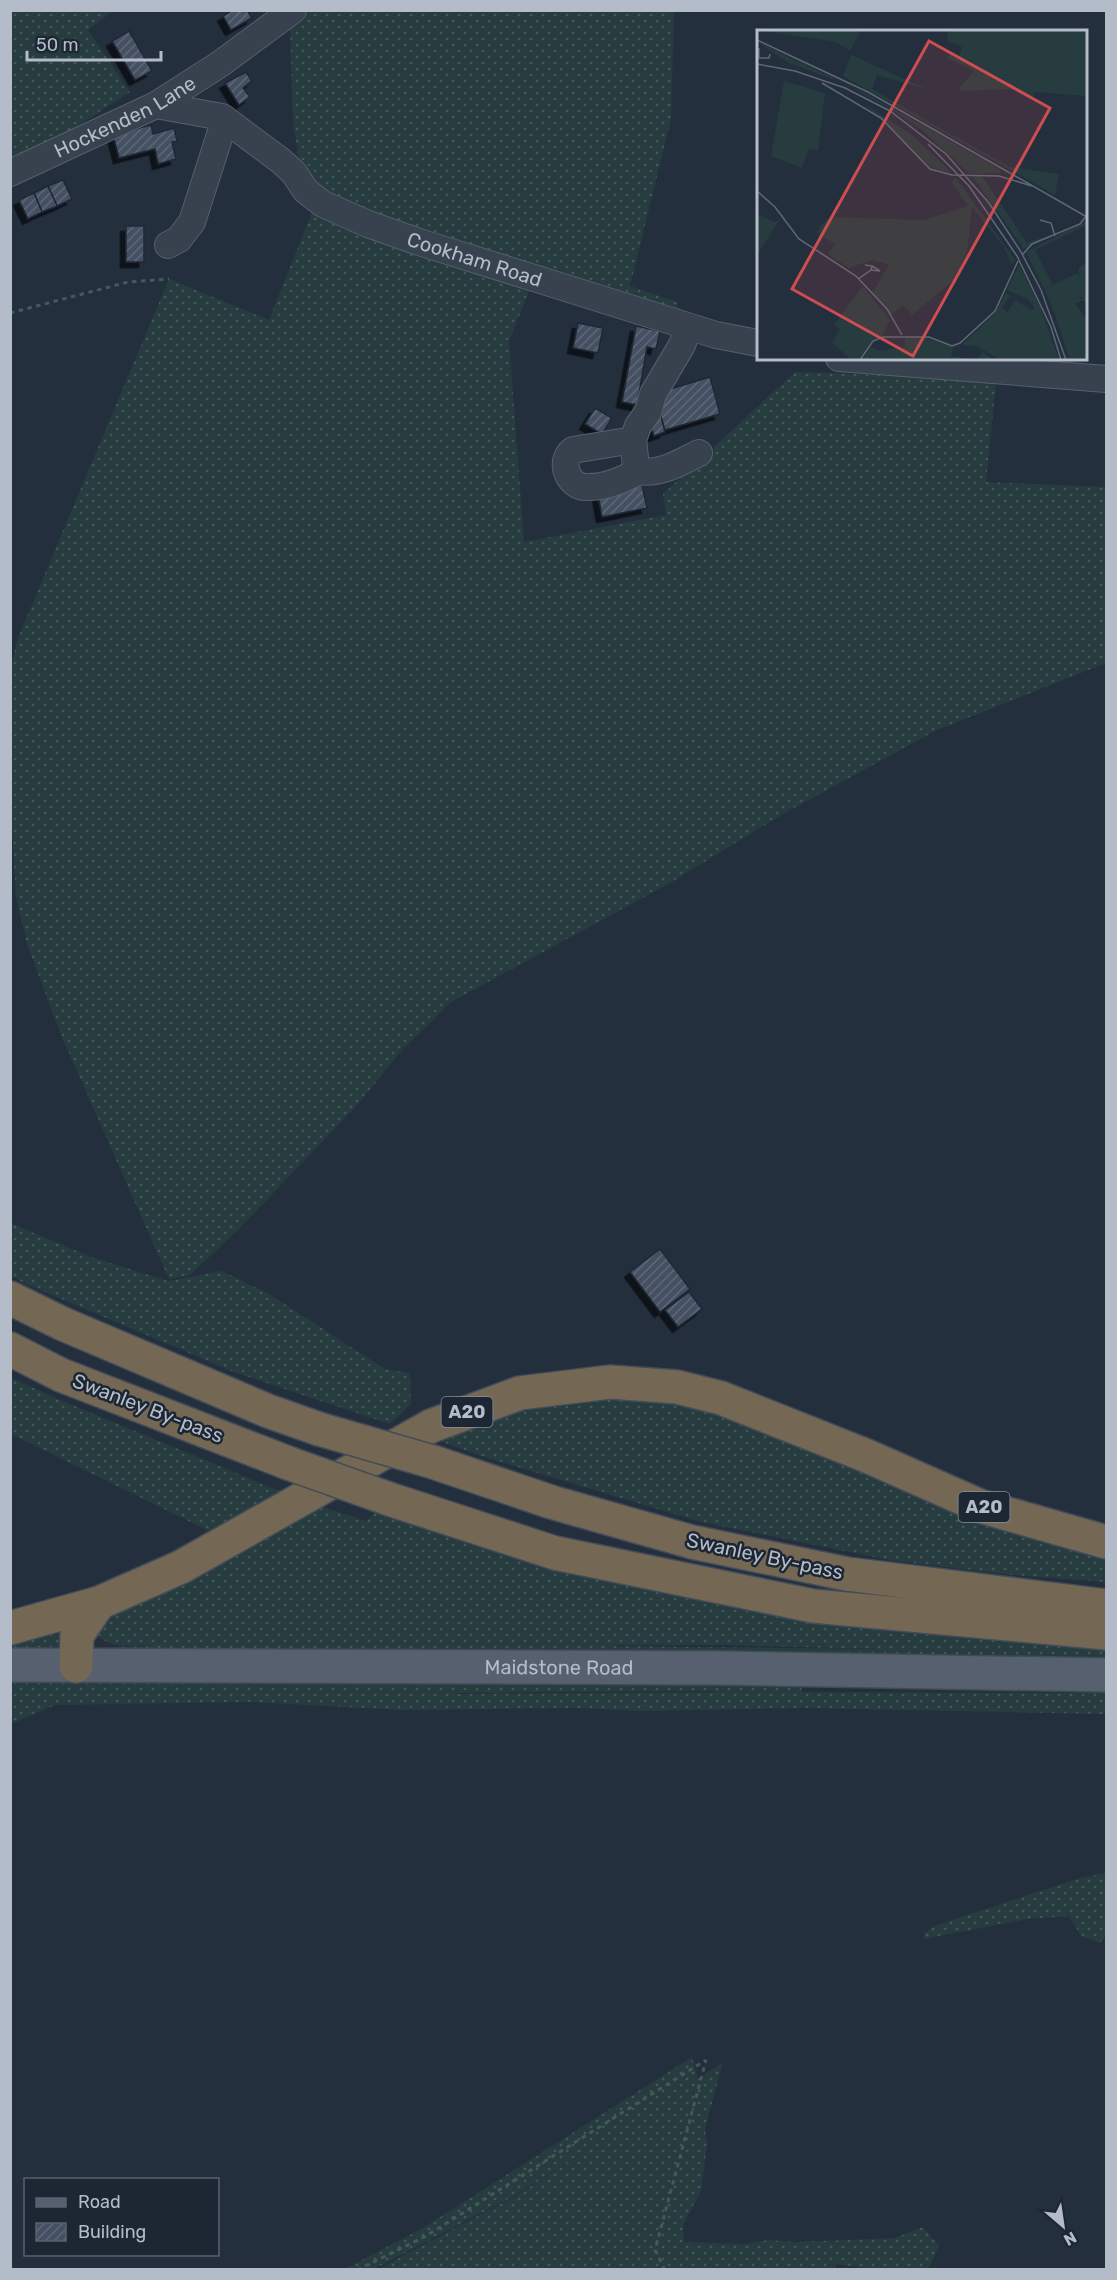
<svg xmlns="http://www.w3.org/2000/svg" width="1117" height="2280" font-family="Rubik,sans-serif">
<defs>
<pattern id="grass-dots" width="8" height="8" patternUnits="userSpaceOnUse" patternTransform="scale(1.5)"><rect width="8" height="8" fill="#263c3f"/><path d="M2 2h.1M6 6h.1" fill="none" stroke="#435659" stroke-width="1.8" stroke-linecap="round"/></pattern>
<pattern id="building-hatch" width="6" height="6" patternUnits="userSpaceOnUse" patternTransform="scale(1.5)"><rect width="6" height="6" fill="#455162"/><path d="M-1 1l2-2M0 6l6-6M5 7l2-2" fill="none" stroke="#5d6877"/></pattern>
<filter id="shadow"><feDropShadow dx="-5.5" dy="5.5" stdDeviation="0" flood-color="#0009"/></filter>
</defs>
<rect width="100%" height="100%" fill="#242f3e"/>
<!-- grass -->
<g fill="url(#grass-dots)" fill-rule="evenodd">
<path d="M307 10 674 11 671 119 630 286 677 302 683 321 402 224 322 191 299 161 293 121 290 27Z"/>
<path d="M11 11H113L88 30 130 92 62 136 11 161Z"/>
<path d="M317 200 534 279 509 341 524 542 666 515 663 494 795 372 942 377 996 381 986 482 1106 487V663L937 730 783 814 670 883 451 1002 402 1050 358 1104 239 1229 190 1275 169 1279 61 1035 27 944 16 896 10 797V670L18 638 169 279 269 320Z"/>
<path d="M10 1223 91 1257 168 1281 222 1271 269 1294 385 1369 410 1373 411 1404 390 1424 234 1372 26 1284 11 1276Z"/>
<path d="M10 1377 53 1397 289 1495 217 1535 11 1434Z"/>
<path d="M615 1395 697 1404 1106 1549V1582L1013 1575 889 1560 701 1522 478 1455 432 1438 532 1404Z"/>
<path d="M313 1504 366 1521 375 1512 554 1571 808 1623 1106 1647V1662L117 1651 113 1647 154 1646C133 1644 111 1651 97 1634L104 1614ZM614 1645H724L876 1649 614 1646Z"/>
<path d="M69 1615 71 1646 11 1649V1630Z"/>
<path d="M11 1676 800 1681 802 1692 1106 1693V1714L803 1708 642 1711 579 1708 403 1710 248 1702 55 1705 11 1724ZM703 1691 727 1692 456 1694 457 1693Z"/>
<path d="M1106 1873V1936L1099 1943 1081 1936 1069 1916 1027 1919 924 1939V1934L934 1926 1080 1878Z"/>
<path d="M692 2057 698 2079 723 2062 705 2129 707 2145 701 2191 683 2225 684 2242 743 2244 768 2240 797 2242 895 2238 923 2227 939 2245 931 2264 927 2269H860L857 2267 836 2264V2270L378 2269 514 2197 625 2126 514 2196 374 2269H345L423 2228Z"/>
</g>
<!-- building -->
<g fill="url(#building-hatch)" stroke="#1f2835" stroke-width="1.5" filter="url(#shadow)">
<path d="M233 10H247L252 18 231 30 223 16Z"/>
<path d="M129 31 152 71 135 80 112 41Z"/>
<path d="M246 72 252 81 243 88 250 97 239 105 225 83Z"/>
<path d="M151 125 153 134 174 128 177 141 172 142 176 159 158 164 155 149 119 158 113 135Z"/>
<path d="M63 180 72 199 57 206 48 186Z"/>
<path d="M48 186 57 206 42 212 34 193Z"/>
<path d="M34 193 42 212 28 219 19 200Z"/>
<rect x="126" y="226" width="18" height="36"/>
<path d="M578 323 603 328 598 353 573 348Z"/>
<path d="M636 326 660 331 656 349 647 347 637 405 622 402Z"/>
<path d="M710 377 720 414 665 430 654 394Z"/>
<path d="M595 408 612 418 602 434 585 424Z"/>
<path d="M661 417 665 432 654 436 649 420Z"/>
<path d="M642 485 647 508 602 517 598 494Z"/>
<path d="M660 1249 690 1289 660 1312 630 1272Z"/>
<path d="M689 1292 702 1309 678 1327 665 1310Z"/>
</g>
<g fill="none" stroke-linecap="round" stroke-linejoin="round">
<defs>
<g id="minor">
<path id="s1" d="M156 105 222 117 281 161 294 173 306 191 323 204 368 224 419 242 716 335 758 343"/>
<path id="s2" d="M10 173 156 105 220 64 293 10"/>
<path d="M168 245 179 239 192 222 225 119"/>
<path d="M689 327 682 345 653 394 648 412 638 426 633 440 636 466 639 471C660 475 681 462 699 453"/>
<path d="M839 358 1106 379"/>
<path d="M633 440 573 450C558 461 568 487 586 487 605 488 623 480 639 471"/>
</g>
<g id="major">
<path id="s3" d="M10 1665 722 1668 1106 1675"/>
</g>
<g id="highway">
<path d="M10 1298 63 1324 268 1411 319 1429"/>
<path d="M10 1349 61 1375 288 1463"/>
<path d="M433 1462 551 1502 692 1542 847 1574 1106 1606"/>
<path d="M392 1500 555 1553 813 1606 1106 1633"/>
<path d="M10 1628 99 1603 181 1567 431 1426 520 1393 610 1382 677 1387 721 1398 867 1456 980 1506 1106 1542"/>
<path d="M76 1666 77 1635 99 1603"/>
</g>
</defs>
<!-- minor casing -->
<use href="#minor" stroke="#565f6c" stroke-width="28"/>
<!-- major casing -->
<use href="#major" stroke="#414a57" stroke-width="36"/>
<!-- highway casing -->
<use href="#highway" stroke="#434c59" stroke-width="36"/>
<!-- path -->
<g stroke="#44595c" stroke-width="3" stroke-dasharray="4.5 4.5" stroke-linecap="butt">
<path d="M10 313 128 282 169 279"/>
<path d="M357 2270 426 2236 706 2060"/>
<path d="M665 2270 655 2250 706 2060"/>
</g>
<!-- minor -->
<use href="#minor" stroke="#38414e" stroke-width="26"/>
<!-- major -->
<use href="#major" stroke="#56606e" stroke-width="33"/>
<!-- highway -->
<use href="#highway" stroke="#746855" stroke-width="33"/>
<defs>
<g id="highway-bridge">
<path d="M319 1429 433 1462"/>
<path d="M288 1463 392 1500"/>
</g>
</defs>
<!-- highway-bridge casing -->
<use href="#highway-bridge" stroke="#434c59" stroke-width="36" stroke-linecap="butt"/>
<!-- highway-bridge -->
<use href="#highway-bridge" stroke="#746855" stroke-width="33"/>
</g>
<g text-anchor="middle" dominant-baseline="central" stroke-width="5" stroke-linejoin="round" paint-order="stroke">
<!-- shield labels -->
<g fill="#1d2633" stroke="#878f9c" stroke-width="1.5">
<rect x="441.5" y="1397" width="51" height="30" rx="4.5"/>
<rect x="958.5" y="1492" width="51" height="30" rx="4.5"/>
</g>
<g font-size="18" font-weight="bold" fill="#b4bcc9">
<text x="467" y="1412">A20</text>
<text x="984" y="1507">A20</text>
</g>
<!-- street labels -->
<g font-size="20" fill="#b4bcc9" stroke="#1d2633">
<text stroke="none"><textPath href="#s2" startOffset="128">Hockenden Lane</textPath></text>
<text stroke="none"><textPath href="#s1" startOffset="363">Cookham Road</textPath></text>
<text transform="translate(148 1408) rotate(21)">Swanley By-pass</text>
<text transform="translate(765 1556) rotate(12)">Swanley By-pass</text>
<text stroke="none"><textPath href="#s3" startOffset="549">Maidstone Road</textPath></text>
</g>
</g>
<!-- overview -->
<g transform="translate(757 30)">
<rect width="330" height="330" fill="#242f3e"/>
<path d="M0 0H104L93 21 79 12ZM191 0H330V66L278 62 275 67 256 59 205 61 202 58 217 41 190 28 194 23 202 29 205 17 190 11ZM0 12 110 64 243 139 244 143 213 144 166 101 138 82 89 54 32 33ZM94 25 172 60 120 45 115 59 172 92 253 137 302 144 298 165 86 46ZM27 51 68 63 61 120 52 119 45 138 14 126ZM107 74 153 103 196 144 173 137ZM215 146H225L270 213 293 205 267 219ZM199 148 259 231 254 234 247 217 215 177 210 222 197 250 155 285 146 275 134 285 115 263 132 235 115 230 92 238 71 224 78 214 60 203 63 196 73 187 167 190 211 176 194 152ZM0 184 18 192 23 189 0 225ZM330 190V195L278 220 296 255 321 243 322 256 314 266 328 270 318 273 329 289 330 330H313L295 276 269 222ZM262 235 284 279 302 330H243L220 316 205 315 239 282 249 262 253 266 245 277 250 282 259 270 273 280 278 279 271 269 250 260ZM101 250 133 290 126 305 120 308 102 330H95L75 313 83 299 77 295 105 257ZM148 308H168L196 317 194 326 220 330 225 322 238 330H105L114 317 123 321 148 317Z" fill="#263c3f"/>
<path d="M330 231V277L325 267 318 269 314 266 322 256V238Z" fill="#263c3f"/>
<path fill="none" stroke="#5e6776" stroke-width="1.5" d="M0 10 111 62 330 187M2 18V28H12L13 24M0 34 38 41 88 58 133 81 189 124 232 173 264 222 284 260 309 330M65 53 124 88 173 139 195 145 242 146 275 156M171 114 212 156 260 226 294 297 304 330M0 161 18 177 42 209 99 246 130 279 145 305M283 190 294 193 298 206M266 224 275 214 323 194 329 186M114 240 123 241 115 236M101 249 114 240 115 236 108 235M103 330 116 311 126 307H172L195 316 203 313 238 281 261 231"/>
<path fill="#ce4d50" fill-opacity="0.15" stroke="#ce4d50" stroke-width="3" d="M172 11 293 78 156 326 35 259Z"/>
<rect width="330" height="330" fill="none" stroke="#b4bcc9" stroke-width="3"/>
</g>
<!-- border -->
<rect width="1117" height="2280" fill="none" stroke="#b4bcc9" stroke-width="24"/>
<!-- legend -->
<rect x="24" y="2178" width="195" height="78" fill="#1d2633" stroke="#59626f" stroke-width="1.5"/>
<rect x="36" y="2198" width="30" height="9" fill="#56606e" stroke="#59626f" stroke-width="1.5"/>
<text x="78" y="2208" font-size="18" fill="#b4bcc9">Road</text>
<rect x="36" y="2223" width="30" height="18" fill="url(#building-hatch)" stroke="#59626f" stroke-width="1.5"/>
<text x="78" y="2238" font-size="18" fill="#b4bcc9">Building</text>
<!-- north arrow -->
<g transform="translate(1063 2226) rotate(151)" stroke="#1d2633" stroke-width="4.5" paint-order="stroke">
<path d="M0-4.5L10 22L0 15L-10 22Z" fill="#b4bcc9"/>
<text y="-9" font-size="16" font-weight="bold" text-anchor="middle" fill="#b4bcc9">N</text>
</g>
<!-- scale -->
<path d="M27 51v9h134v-9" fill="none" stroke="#b4bcc9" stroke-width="3"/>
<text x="36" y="51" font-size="18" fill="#b4bcc9" stroke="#1d2633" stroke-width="4.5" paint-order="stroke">50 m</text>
</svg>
